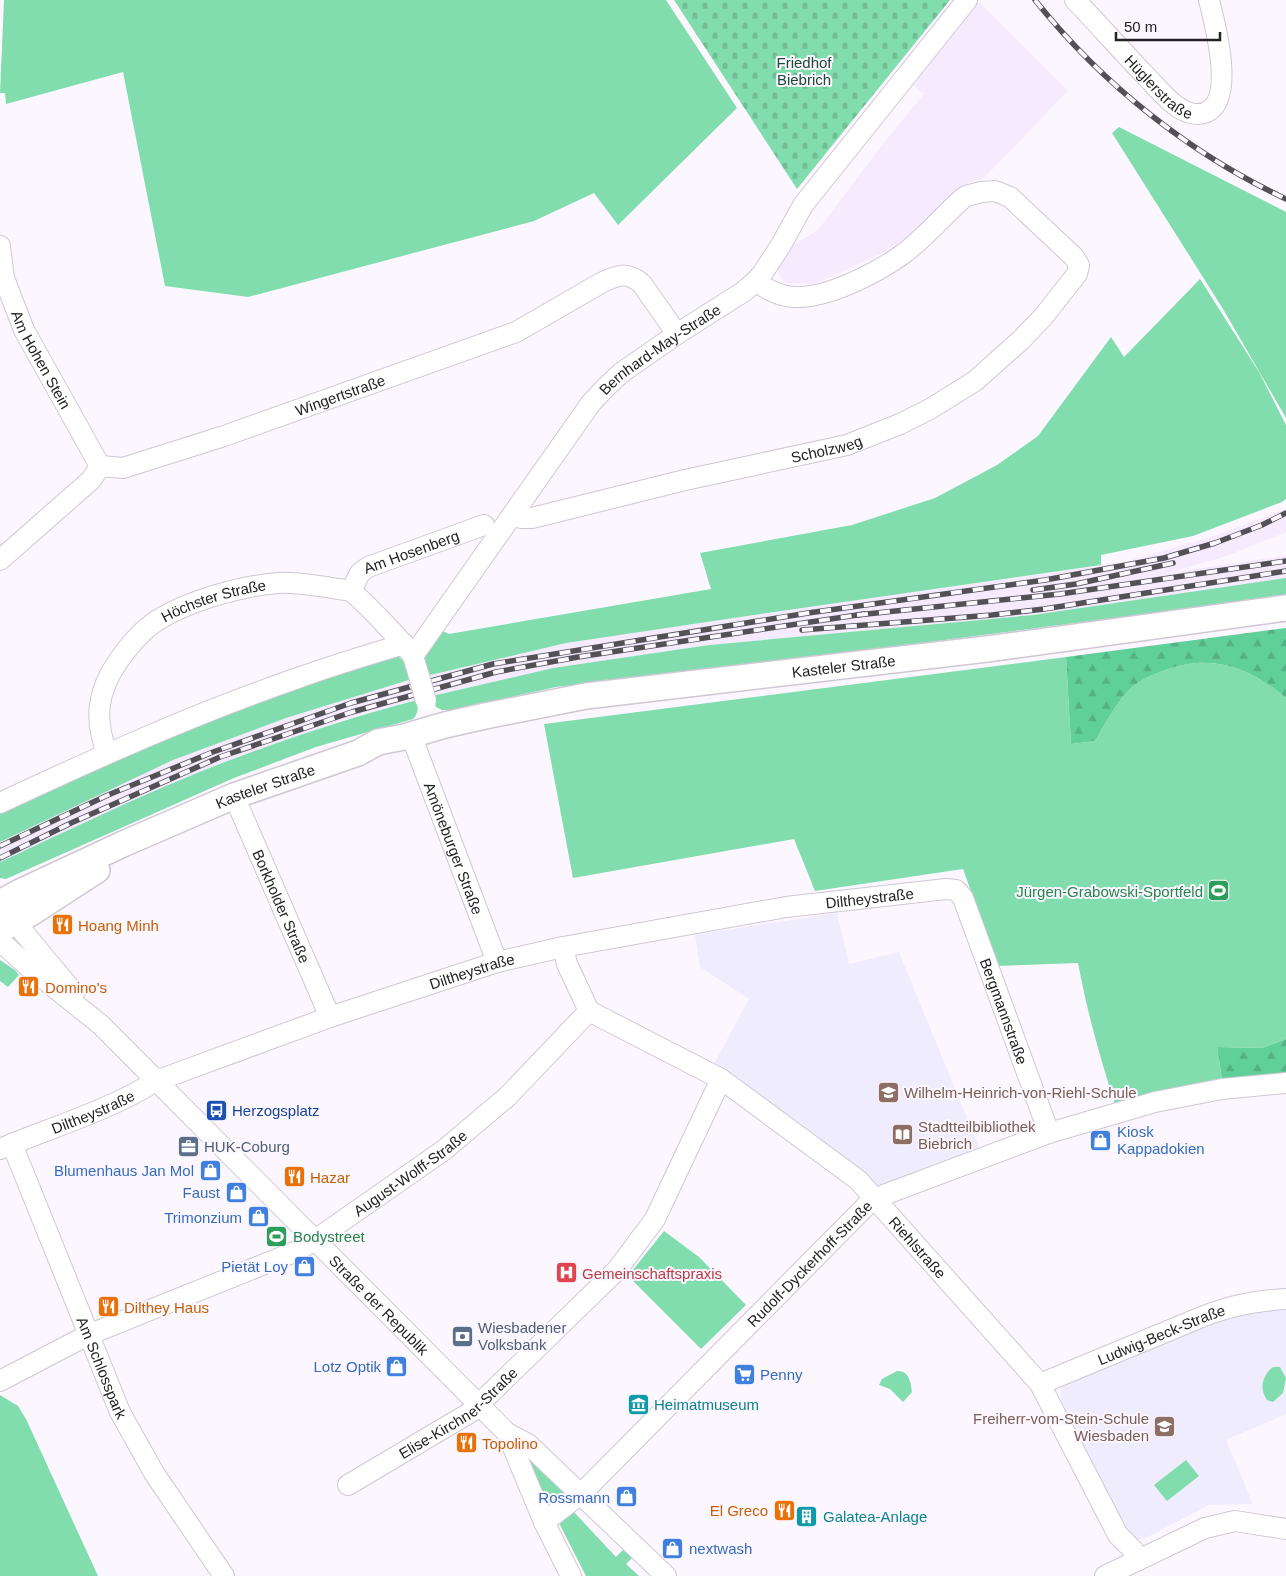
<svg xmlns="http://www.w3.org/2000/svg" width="1286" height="1576" font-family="Arial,sans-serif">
<defs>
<pattern id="forest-firs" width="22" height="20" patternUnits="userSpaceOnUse" patternTransform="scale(1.25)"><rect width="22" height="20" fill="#61cf99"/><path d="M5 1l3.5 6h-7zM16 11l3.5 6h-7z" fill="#54b184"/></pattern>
<pattern id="cemetery-stones" width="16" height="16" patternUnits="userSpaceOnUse" patternTransform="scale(1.25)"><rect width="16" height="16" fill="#82ddae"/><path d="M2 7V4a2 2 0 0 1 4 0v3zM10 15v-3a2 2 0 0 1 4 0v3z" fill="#70bd96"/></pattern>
</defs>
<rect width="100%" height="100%" fill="#fcf7ff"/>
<!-- built -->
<g fill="#f6eafe">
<path d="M979 2 1068 91 984 178 968 183 955 192 911 234 884 252 822 281 811 284 786 283 781 278 778 272V266L788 248 818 230 882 145 924 94 913 85Z"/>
<path d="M1286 509V532L1224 557 1163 574 1286 555V578L1033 615 709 645 553 668 432 696 365 713 221 763 127 804 0 862V842L173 760 286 718 412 679 566 643 754 615 1125 562 1214 536Z"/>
</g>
<!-- education -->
<g fill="#efecfe">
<path d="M837 913 849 964 899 952 981 1152 876 1192 711 1069 749 999 700 967 695 935Z"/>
<path d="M1286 1307V1414L1226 1440 1253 1504 1209 1505 1146 1538 1137 1540 1124 1530 1062 1401 1060 1395 1062 1388 1067 1383 1235 1311Z"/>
</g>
<!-- green -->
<g fill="#82ddae">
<path d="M4 0H666L737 108 618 225 594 193 534 221 248 297 165 286 123 72 6 104 5 93H0Z"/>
<path d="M1119 127 1286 212V418L1223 309 1112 133Z"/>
<path d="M1200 279 1259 372 1286 425V499L1282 502 1193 536 1101 555V565L754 615 566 643 426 676 413 656 434 627 449 634 711 589 700 553 852 525 935 498 997 465 1038 436 1111 337 1124 357Z"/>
<path d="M1286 578V596L751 665 556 687 454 710H442L436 707 432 696 553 668 709 645 1033 615Z"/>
<path d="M393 654C405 658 407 668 412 679L286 718 173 760 0 842V810L113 761 264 699Z"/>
<path d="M1066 657 1071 744 1095 741C1106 723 1116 702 1132 687 1142 679 1154 674 1166 670 1212 653 1250 668 1286 698V1039L1262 1048 1217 1047 1223 1086 1115 1104C1100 1058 1087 1011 1078 963L998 966 963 869 815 891 794 839 573 878 544 724Z"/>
<path d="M417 700C418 707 419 713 413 719L316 747 234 778 6 879 0 878V862C73 828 147 792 222 763 286 739 351 717 417 700Z"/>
<path d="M0 960 15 970 19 975 8 987 0 981Z"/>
<path d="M664 1231 699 1257 746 1305 701 1349 628 1276Z"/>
<path d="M1273 1367H1280L1286 1378 1283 1393 1273 1402 1267 1400C1259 1389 1262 1376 1273 1367Z"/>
<path d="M897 1371C909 1370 911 1383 912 1392L903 1402 890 1389 879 1385 882 1379Z"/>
<path d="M0 1395 18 1406 26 1419 98 1576H0Z"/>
<path d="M522 1444 570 1491 547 1509Z"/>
<path d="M1186 1460 1199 1476 1167 1501 1154 1485Z"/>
<path d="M573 1511 616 1557 624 1549 632 1558 626 1564 639 1576H586L558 1521Z"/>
</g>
<!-- forest -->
<g fill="url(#forest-firs)">
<path d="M1286 628V698C1250 668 1212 653 1166 670 1154 674 1142 679 1132 687 1116 702 1106 723 1095 741L1071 744 1066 657Z"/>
<path d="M1286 1039V1078L1223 1086 1217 1047 1262 1048Z"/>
</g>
<!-- cemetery -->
<path fill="url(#cemetery-stones)" d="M674 0H950L797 189Z"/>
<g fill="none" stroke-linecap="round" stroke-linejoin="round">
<defs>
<g id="minor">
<path id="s1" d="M1075 0C1098 24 1120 49 1143 73 1153 83 1163 96 1175 105 1184 112 1196 117 1207 112 1235 98 1215 24 1209 0"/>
<path id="s2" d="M0 246 4 278 24 330 100 466"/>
<path id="s3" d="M513 515 521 518H532L685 480 847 445 900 424 930 409 975 381 1021 340 1043 317 1077 274 1079 265 1074 257 1010 197 995 191 981 192 966 196 962 199C942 217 925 238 903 254 877 273 826 299 794 297 779 296 767 290 756 281"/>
<path id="s4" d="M0 560 91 480 100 466 123 468 224 436 516 332 601 283C617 275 627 271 642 284L677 334"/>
<path id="s5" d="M351 591 360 573 368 567 484 525"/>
<path id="s6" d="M419 676 413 656 591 403 605 388 621 373 677 334 743 292 756 281 762 274 781 245 803 205 967 0"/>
<path id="s7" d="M411 735 497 962"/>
<path id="s8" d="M107 753C94 719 97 691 119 660 128 647 139 634 152 624 183 602 240 586 278 583 294 582 311 585 327 587 334 589 343 589 350 591 357 593 407 647 413 656"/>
<path id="s9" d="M234 796 330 1017"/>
<path d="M0 803C96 758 194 714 295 679 331 666 367 655 404 644"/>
<path d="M15 922 74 993"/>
<path id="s10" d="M0 941 30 968 101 1025 507 1433 528 1444 666 1576"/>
<path id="s11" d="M563 947 567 964 589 1011 721 1079 858 1180 1040 1384 1118 1535 1134 1551 1139 1560"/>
<path id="s12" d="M12 1144 120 1412 154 1473 224 1576"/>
<path id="s13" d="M0 1149C52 1127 108 1111 156 1081L330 1017 497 962 563 947 786 907 946 889 956 890 963 898 1049 1133"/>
<path id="s14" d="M0 1381 88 1335 297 1251 315 1240 444 1150 507 1097 589 1011"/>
<path id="s15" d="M1040 1384 1204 1316C1233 1305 1255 1301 1286 1299"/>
<path d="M507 1433 544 1522 571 1576"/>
<path id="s16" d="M348 1485 471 1412 617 1270 655 1219 721 1079"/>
<path id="s17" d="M544 1522 581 1494 873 1199 1049 1133 1155 1102 1222 1089 1286 1083"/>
<path d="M1105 1576 1205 1528 1235 1521 1286 1529"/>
</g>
<g id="major">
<path id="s18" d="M0 903 20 892 123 844 234 796 358 753 378 742 404 737 445 725 485 716 586 696 987 649 1286 608"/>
<path d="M0 930 31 913 97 870"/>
</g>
</defs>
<!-- minor casing -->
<use href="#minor" stroke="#cfc7d4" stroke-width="22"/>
<!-- major casing -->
<use href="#major" stroke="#cfc7d4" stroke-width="28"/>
<!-- minor -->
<use href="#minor" stroke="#fff" stroke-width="20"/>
<!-- major -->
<use href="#major" stroke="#fff" stroke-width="25"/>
<defs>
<g id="rail">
<path d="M1035 0C1102 84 1189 153 1286 199"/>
<path d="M1033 590 1076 584 1173 563"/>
<path d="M857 615 1060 594 1286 561"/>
<path d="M802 630 992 615 1044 609 1286 571"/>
<path d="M0 846 108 795 213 752 351 703 493 664 808 613 1045 580 1164 558 1215 543 1262 525 1286 513"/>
<path d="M0 858 71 823 220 757 352 712 496 672 578 657 864 614"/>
</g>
</defs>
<!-- rail casing -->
<use href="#rail" stroke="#535156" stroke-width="5.5"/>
<!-- rail -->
<use href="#rail" stroke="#fcf7ff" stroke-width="4" stroke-dasharray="11" stroke-linecap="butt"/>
<defs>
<path id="minor-bridge" d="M419 676 426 701"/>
</defs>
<!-- minor-bridge casing -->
<use href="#minor-bridge" stroke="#cfc7d4" stroke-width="22" stroke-linecap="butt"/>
<!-- minor-bridge -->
<use href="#minor-bridge" stroke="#fff" stroke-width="20"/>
</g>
<!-- icons -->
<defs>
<symbol id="stadium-square" viewBox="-11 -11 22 22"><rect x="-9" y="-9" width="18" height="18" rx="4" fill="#2e9e5b" stroke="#fcf7ff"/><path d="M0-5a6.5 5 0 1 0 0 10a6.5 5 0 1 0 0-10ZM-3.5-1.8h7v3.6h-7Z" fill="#fff"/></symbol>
<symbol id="restaurant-square" viewBox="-11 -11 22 22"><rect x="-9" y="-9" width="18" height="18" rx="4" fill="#e8710a" stroke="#fcf7ff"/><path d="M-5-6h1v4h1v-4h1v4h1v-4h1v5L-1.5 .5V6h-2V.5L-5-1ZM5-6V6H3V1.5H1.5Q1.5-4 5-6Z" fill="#fff"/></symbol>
<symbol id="school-square" viewBox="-11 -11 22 22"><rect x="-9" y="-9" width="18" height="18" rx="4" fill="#8d6e63" stroke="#fcf7ff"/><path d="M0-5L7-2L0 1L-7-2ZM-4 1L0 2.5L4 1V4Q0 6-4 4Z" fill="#fff"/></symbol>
<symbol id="bus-square" viewBox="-11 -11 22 22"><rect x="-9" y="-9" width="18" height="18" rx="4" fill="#1a4fb4" stroke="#fcf7ff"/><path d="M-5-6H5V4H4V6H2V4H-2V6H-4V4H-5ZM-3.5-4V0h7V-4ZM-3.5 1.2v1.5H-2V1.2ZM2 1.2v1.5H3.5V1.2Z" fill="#fff"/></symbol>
<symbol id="library-square" viewBox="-11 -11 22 22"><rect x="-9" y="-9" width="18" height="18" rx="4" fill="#8d6e63" stroke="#fcf7ff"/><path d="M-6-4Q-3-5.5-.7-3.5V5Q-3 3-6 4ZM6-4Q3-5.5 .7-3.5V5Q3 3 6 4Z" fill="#fff"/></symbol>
<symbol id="shop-square" viewBox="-11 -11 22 22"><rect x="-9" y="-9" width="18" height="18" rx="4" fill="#3f7fe0" stroke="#fcf7ff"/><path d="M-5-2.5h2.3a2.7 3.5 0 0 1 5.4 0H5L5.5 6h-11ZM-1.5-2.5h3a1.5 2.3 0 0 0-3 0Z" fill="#fff"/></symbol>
<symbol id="office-square" viewBox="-11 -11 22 22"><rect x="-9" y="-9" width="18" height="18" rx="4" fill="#5c6f8a" stroke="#fcf7ff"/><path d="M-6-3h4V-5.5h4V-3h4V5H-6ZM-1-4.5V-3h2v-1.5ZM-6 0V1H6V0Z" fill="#fff"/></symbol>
<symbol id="hospital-square" viewBox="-11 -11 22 22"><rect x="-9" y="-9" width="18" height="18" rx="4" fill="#e0444e" stroke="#fcf7ff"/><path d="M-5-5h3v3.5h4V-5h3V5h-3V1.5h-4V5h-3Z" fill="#fff"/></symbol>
<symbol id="bank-square" viewBox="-11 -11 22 22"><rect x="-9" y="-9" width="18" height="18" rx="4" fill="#5c6f8a" stroke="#fcf7ff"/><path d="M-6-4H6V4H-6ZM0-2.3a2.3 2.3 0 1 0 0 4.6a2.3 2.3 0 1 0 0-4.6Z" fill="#fff"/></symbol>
<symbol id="supermarket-square" viewBox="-11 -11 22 22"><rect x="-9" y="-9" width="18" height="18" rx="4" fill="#3f7fe0" stroke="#fcf7ff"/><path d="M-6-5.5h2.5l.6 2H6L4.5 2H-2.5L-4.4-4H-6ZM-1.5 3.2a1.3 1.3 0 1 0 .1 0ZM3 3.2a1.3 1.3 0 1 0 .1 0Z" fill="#fff"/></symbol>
<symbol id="museum-square" viewBox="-11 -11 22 22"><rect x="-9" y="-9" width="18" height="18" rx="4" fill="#0f9aa8" stroke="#fcf7ff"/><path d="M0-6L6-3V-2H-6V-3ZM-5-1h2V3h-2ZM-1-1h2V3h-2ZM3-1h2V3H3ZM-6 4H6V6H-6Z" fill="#fff"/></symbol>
<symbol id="building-square" viewBox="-11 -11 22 22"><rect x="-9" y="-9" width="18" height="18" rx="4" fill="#0f9aa8" stroke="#fcf7ff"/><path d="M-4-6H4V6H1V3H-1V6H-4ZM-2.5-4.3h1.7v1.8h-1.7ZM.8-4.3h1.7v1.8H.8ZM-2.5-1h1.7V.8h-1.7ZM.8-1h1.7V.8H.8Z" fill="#fff"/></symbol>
</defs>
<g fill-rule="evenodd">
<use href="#stadium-square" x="1206" y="878" width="25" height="25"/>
<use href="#restaurant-square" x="50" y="912" width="25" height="25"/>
<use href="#restaurant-square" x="16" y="974" width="25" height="25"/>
<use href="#school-square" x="876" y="1080" width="25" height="25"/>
<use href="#bus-square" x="204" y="1098" width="25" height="25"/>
<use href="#library-square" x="890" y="1122" width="25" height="25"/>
<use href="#shop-square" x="1088" y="1128" width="25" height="25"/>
<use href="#office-square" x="176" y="1134" width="25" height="25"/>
<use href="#shop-square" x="198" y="1158" width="25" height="25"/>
<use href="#restaurant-square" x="282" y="1164" width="25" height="25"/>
<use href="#shop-square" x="224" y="1180" width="25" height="25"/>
<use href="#shop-square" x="246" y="1204" width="25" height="25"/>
<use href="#stadium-square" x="264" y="1224" width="25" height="25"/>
<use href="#shop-square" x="292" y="1254" width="25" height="25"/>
<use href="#hospital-square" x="554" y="1260" width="25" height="25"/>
<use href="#restaurant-square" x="96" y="1294" width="25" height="25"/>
<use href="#bank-square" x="450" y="1324" width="25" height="25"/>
<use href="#shop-square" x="384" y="1354" width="25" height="25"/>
<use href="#supermarket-square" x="732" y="1362" width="25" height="25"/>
<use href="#museum-square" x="626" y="1392" width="25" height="25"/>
<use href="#school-square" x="1152" y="1414" width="25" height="25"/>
<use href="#restaurant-square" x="454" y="1430" width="25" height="25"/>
<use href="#shop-square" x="614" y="1484" width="25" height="25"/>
<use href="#restaurant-square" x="772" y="1498" width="25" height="25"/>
<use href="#building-square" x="794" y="1504" width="25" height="25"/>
<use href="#shop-square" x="660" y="1536" width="25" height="25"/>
</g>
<g text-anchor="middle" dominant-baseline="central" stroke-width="4" stroke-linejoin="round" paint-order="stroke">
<!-- park labels -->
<g font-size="15" fill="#1c4a34" stroke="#fcf7ff">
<text x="804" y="62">Friedhof<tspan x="804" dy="17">Biebrich</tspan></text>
</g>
<!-- street labels -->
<g font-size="15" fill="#242226" stroke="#fcf7ff">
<text stroke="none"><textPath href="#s1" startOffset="121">Hüglerstraße</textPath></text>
<text stroke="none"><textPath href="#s6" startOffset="418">Bernhard-May-Straße</textPath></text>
<text stroke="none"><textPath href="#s2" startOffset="122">Am Hohen Stein</textPath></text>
<text stroke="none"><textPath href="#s4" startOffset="390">Wingertstraße</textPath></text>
<text stroke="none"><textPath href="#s3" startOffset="322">Scholzweg</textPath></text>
<text stroke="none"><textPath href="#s5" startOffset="76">Am Hosenberg</textPath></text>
<text stroke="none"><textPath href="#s8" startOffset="214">Höchster Straße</textPath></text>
<text stroke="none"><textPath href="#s18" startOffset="884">Kasteler Straße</textPath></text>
<text stroke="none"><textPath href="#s18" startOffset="290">Kasteler Straße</textPath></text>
<text stroke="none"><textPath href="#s7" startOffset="121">Amöneburger Straße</textPath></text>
<text stroke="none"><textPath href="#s13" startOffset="910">Diltheystraße</textPath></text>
<text stroke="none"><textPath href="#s9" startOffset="120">Borkholder Straße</textPath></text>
<text stroke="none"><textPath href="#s13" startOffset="505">Diltheystraße</textPath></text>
<text stroke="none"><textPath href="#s13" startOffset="1128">Bergmannstraße</textPath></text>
<text stroke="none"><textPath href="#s13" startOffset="100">Diltheystraße</textPath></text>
<text stroke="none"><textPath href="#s14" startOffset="462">August-Wolff-Straße</textPath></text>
<text stroke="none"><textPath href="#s11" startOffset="478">Riehlstraße</textPath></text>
<text stroke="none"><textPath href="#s17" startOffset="371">Rudolf-Dyckerhoff-Straße</textPath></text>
<text stroke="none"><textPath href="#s10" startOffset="526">Straße der Republik</textPath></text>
<text stroke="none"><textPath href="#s15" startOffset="131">Ludwig-Beck-Straße</textPath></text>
<text stroke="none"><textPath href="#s12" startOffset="241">Am Schlosspark</textPath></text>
<text stroke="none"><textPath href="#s16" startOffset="132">Elise-Kirchner-Straße</textPath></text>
</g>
<!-- leisure labels -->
<g font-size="15" fill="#27864d" stroke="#fcf7ff" text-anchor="end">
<text x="1203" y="891">Jürgen-Grabowski-Sportfeld</text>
<text x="293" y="1236" text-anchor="start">Bodystreet</text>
</g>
<!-- food labels -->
<g font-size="15" fill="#c56008" stroke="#fcf7ff" text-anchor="start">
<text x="78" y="925">Hoang Minh</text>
<text x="45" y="987">Domino's</text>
<text x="310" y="1177">Hazar</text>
<text x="124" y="1307">Dilthey Haus</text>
<text x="482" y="1443">Topolino</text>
<text x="768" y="1510" text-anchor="end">El Greco</text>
</g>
<!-- education labels -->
<g font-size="15" fill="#785e54" stroke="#fcf7ff" text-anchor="start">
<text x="904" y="1092">Wilhelm-Heinrich-von-Riehl-Schule</text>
<text x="918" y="1126">Stadtteilbibliothek<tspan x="918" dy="17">Biebrich</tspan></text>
<text x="1149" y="1418" text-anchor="end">Freiherr-vom-Stein-Schule<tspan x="1149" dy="17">Wiesbaden</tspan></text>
</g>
<!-- transit labels -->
<g font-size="15" fill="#164399" stroke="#fcf7ff" text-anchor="start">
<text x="232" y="1110">Herzogsplatz</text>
</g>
<!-- shop labels -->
<g font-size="15" fill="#366cbe" stroke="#fcf7ff" text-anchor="end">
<text x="1117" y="1131" text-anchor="start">Kiosk<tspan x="1117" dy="17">Kappadokien</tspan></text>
<text x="194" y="1170">Blumenhaus Jan Mol</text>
<text x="220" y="1192">Faust</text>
<text x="242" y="1217">Trimonzium</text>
<text x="288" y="1266">Pietät Loy</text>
<text x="381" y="1366">Lotz Optik</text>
<text x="760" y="1374" text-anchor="start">Penny</text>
<text x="610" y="1497">Rossmann</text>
<text x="689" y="1548" text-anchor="start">nextwash</text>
</g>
<!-- service labels -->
<g font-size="15" fill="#4e5e75" stroke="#fcf7ff" text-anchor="start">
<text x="204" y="1146">HUK-Coburg</text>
<text x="478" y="1327">Wiesbadener<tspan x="478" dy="17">Volksbank</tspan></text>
</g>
<!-- health labels -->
<g font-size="15" fill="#be3a42" stroke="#fcf7ff" text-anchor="start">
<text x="582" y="1273">Gemeinschaftspraxis</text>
</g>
<!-- culture labels -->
<g font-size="15" fill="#0d838f" stroke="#fcf7ff" text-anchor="start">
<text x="654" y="1404">Heimatmuseum</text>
<text x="823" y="1516">Galatea-Anlage</text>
</g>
</g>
<!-- scale -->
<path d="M1116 32v8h104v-8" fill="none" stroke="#242226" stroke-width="2.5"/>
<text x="1124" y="32" font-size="15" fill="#242226" stroke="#fcf7ff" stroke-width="4" paint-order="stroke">50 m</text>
</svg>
